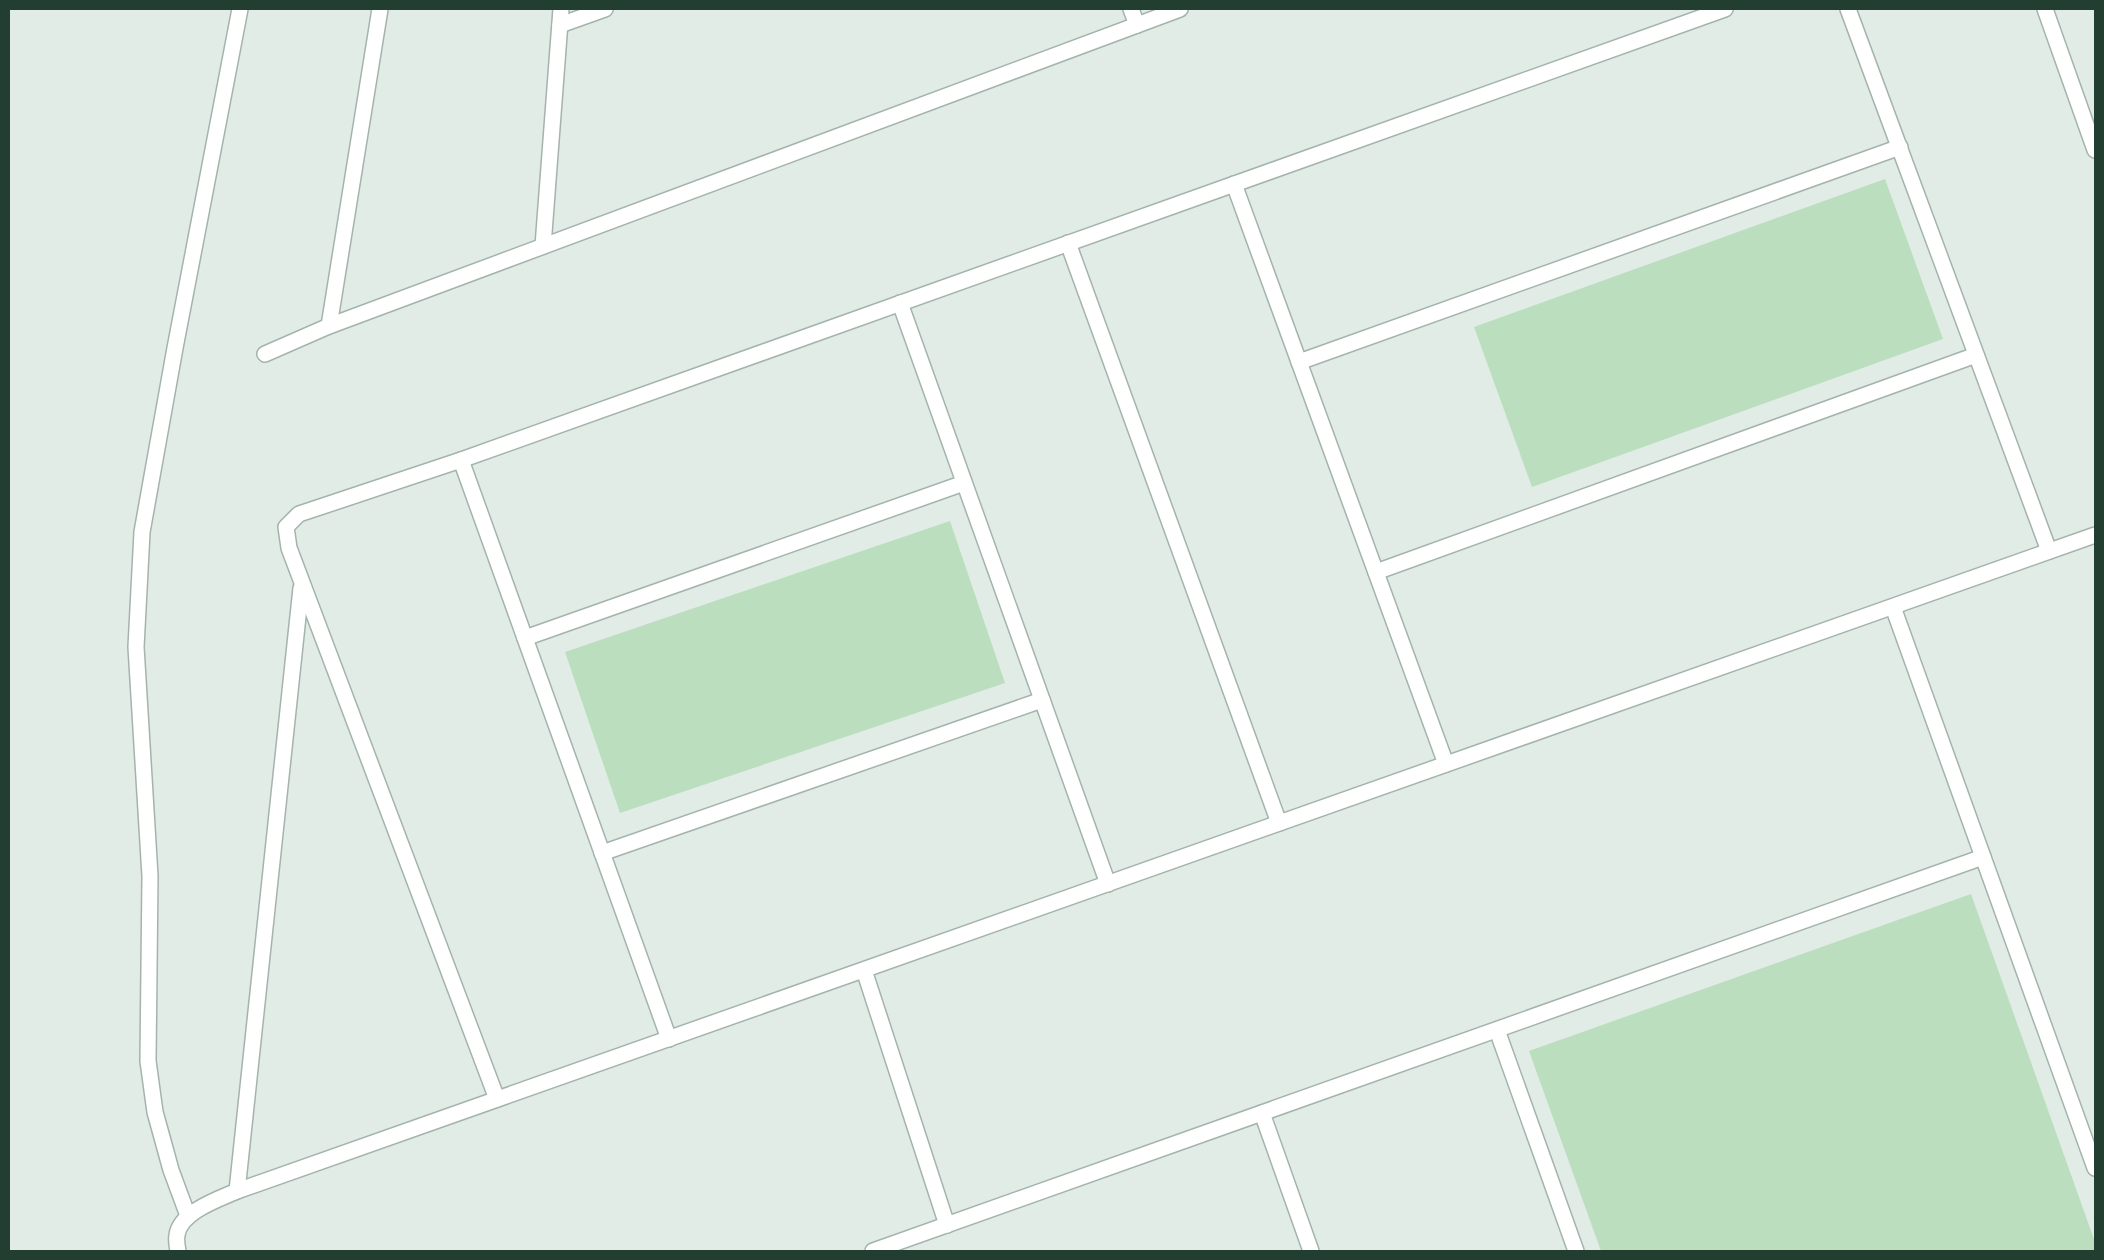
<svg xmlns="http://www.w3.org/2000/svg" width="2104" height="1260" font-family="Inter,sans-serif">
<rect width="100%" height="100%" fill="#e2ece6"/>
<!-- green -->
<g fill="#badebe">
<path d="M1885 179 1943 339 1532 487 1474 327Z"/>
<path d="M950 521 1005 683 620 813 565 652Z"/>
<path d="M1971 894 2095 1242V1251H1601L1529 1051Z"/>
</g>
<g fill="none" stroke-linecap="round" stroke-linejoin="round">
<defs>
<g id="minor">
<path d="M1131 9 1137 25"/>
<path d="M1848 9 2049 551"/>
<path d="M2045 9 2095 150"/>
<path d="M560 25 605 9"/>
<path d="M1234 184 1446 764"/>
<path d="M1068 243 1279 823"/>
<path d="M543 246 561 9"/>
<path d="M900 303 1108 884"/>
<path d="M329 326 380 9"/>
<path d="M265 354 329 326 1180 9"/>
<path d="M1299 362 1900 147"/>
<path d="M461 460 669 1039"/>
<path d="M1376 572 1976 355"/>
<path d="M1893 607 2095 1168"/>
<path d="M525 638 964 483"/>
<path d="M602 853 1042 700"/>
<path d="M864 970 947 1225"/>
<path d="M1497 1030 1576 1251"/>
<path d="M497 1099 289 548 286 527 299 514 461 460 1725 9"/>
<path d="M1262 1113 1311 1251"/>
<path d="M237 1191 301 588"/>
<path d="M188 1216 171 1170 155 1112 148 1061 150 876 136 647 142 532 175 348 240 9"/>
<path d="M178 1251C177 1246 176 1240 177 1235 180 1212 219 1199 237 1191L2095 535"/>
<path d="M873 1251 1983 857"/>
</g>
</defs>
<!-- minor casing -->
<use href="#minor" stroke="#a4b4ac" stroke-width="18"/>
<!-- minor -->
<use href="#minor" stroke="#fff" stroke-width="15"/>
</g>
<!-- border -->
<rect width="2104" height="1260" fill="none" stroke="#213e31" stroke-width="20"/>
</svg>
